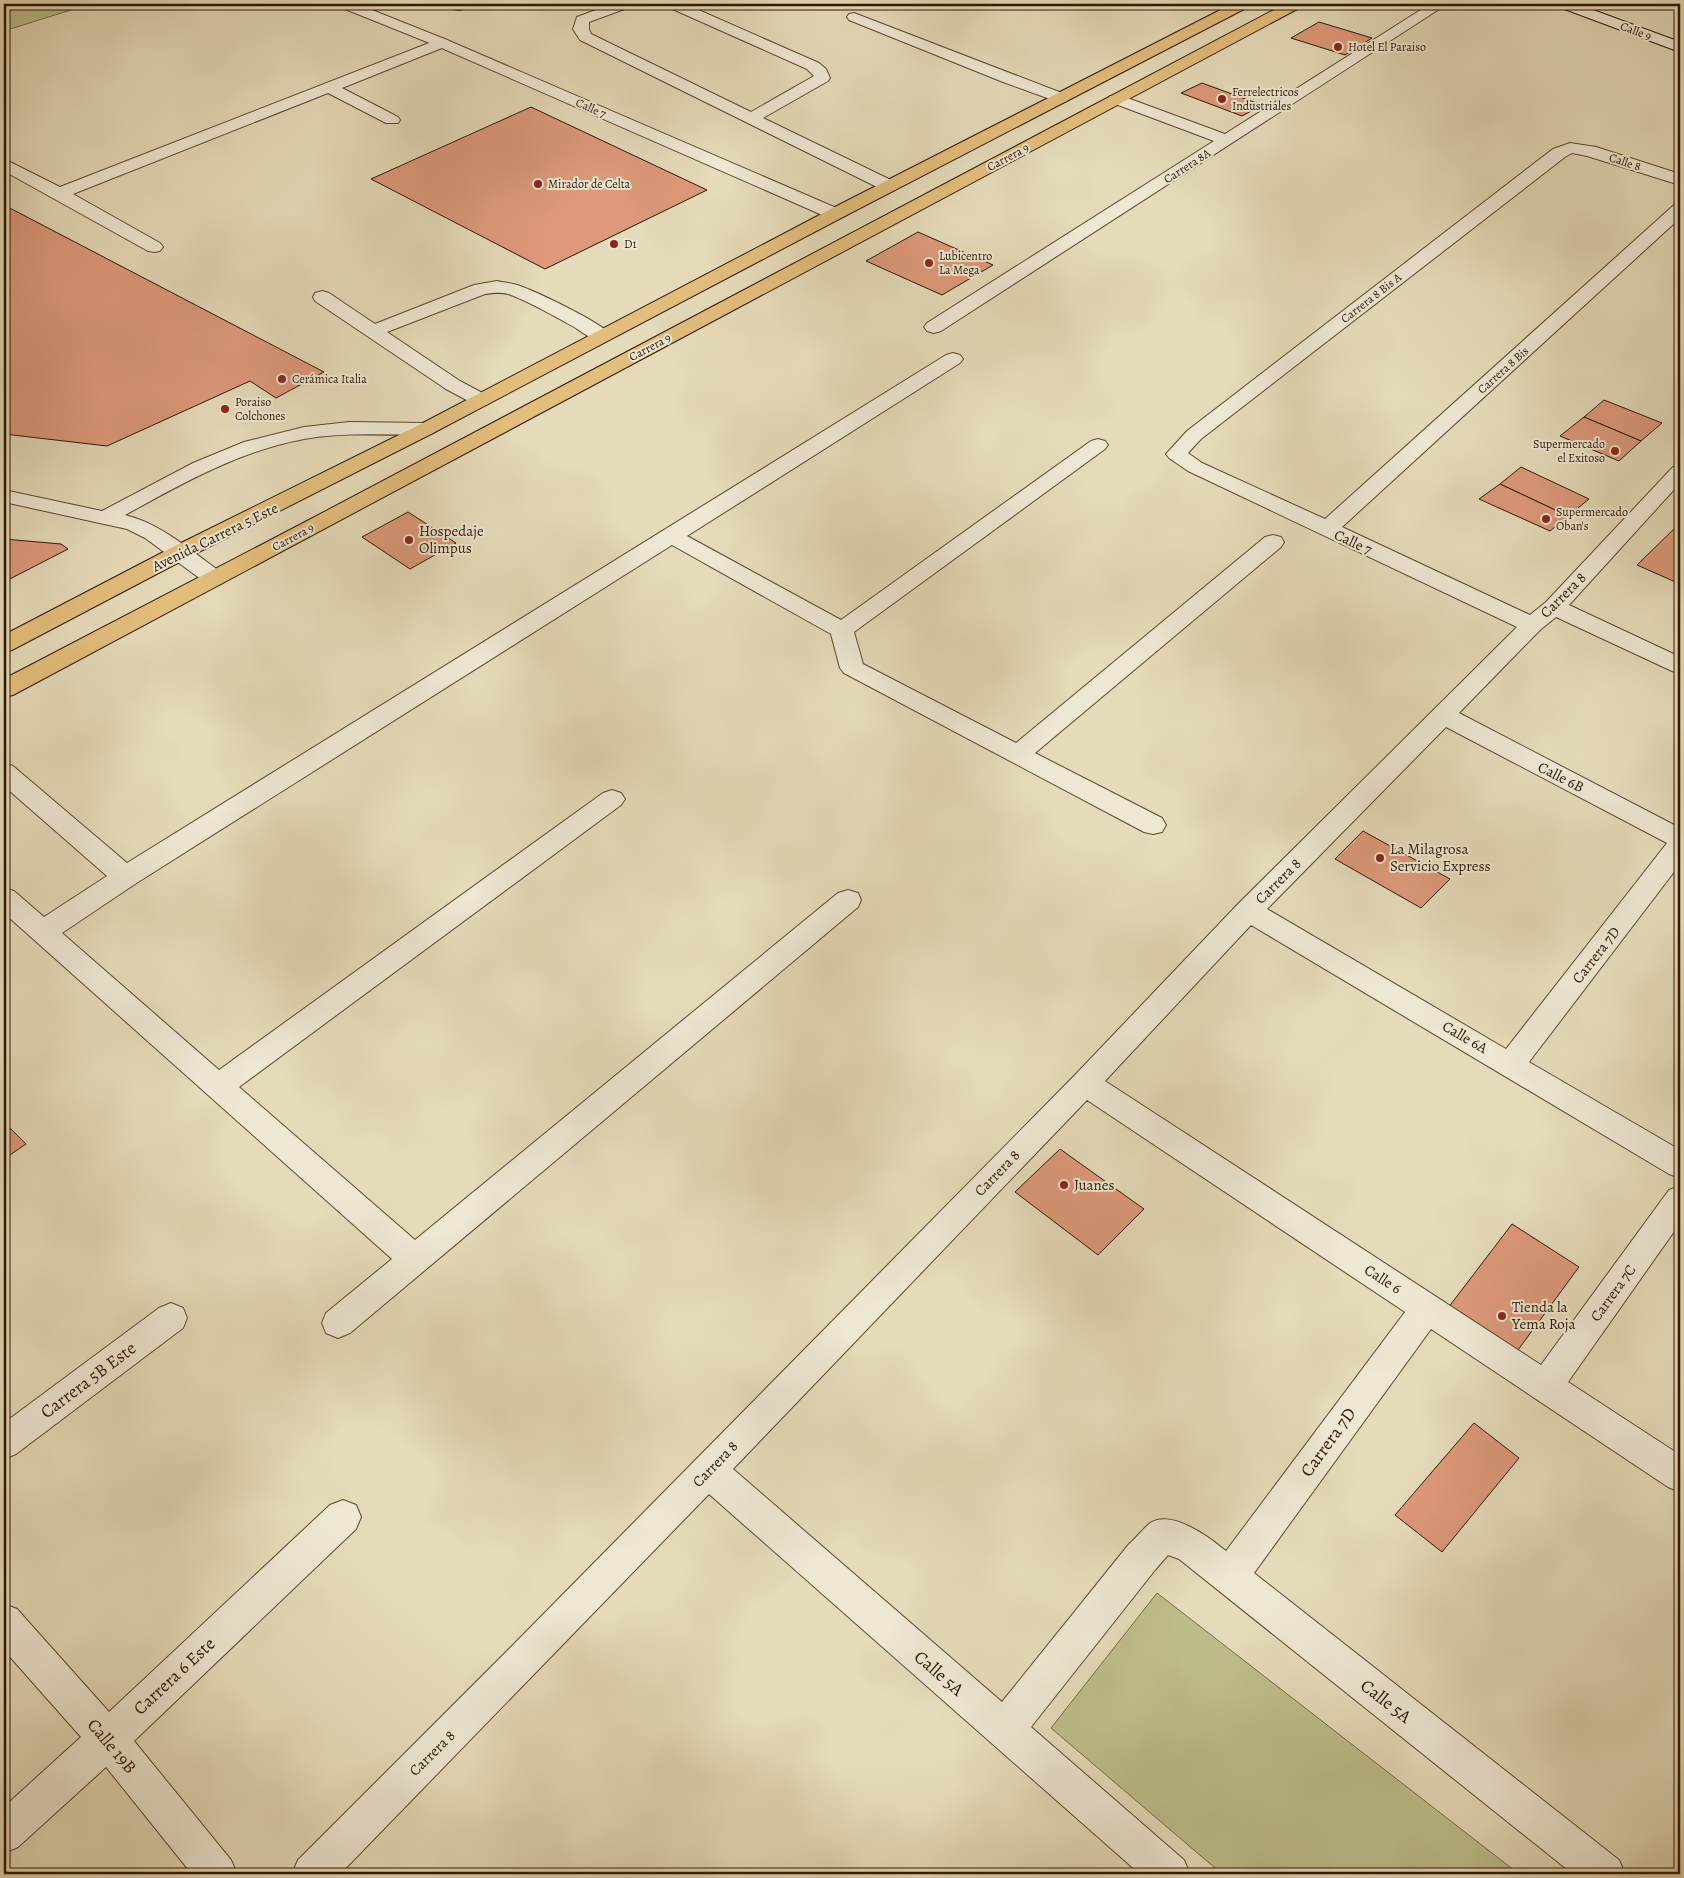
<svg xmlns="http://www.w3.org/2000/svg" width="1684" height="1878" font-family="Alegreya,serif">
<rect width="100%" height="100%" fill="#e5dab9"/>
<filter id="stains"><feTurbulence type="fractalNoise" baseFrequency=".004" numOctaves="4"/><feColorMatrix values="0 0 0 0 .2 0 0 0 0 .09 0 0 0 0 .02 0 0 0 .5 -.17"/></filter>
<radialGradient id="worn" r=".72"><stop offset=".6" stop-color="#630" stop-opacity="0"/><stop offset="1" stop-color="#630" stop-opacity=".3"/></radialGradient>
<!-- green -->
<g fill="#bdbd8a" stroke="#766a45">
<path d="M4 4H90L4 31Z"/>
<path d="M1157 1593 1519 1874H1222L1051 1728Z"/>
</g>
<!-- building -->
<g fill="#dd997a" stroke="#2e1600">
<path d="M1319 22 1372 38 1345 55 1291 38Z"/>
<path d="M1202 83 1262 105 1242 116 1181 93Z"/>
<path d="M531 107 707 190 545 269 371 179Z"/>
<path d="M4 205 324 372 276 398 250 381 107 446 4 434Z"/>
<path d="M918 232 993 265 942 295 866 261Z"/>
<path d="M1604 400 1662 423 1641 441 1584 417Z"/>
<path d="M1584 417 1641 441 1619 461 1560 436Z"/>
<path d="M1521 467 1589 499 1568 516 1500 484Z"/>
<path d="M1500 484 1568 516 1550 531 1479 499Z"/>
<path d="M408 512 456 543 410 569 362 537Z"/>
<path d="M1679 524 1680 525V584L1637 565Z"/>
<path d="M4 539 61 544 68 549 4 582Z"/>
<path d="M1363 831 1450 879 1421 908 1335 859Z"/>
<path d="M4 1122 26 1144 4 1159Z"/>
<path d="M1060 1149 1144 1209 1098 1255 1015 1192Z"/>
<path d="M1512 1224 1579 1267 1515 1354 1448 1308Z"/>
<path d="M1474 1423 1519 1458 1442 1552 1395 1515Z"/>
</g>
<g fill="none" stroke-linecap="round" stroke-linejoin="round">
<defs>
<g id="lane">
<path d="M439 4H475L473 7 459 10 441 7Z"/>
<path d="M612 4H632L630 7 589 22V29L591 34 751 112 814 76 807 69 668 7 666 4H685L819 63 826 69 830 78 828 81 763 118 895 182 898 186 895 190 889 191 883 190 580 40 573 29 577 17Z"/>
<path d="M854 13 1067 95 1069 98 1067 101 1061 103 1003 82 849 20 847 17 849 14Z"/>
<path d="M442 38 447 40 450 43 447 46 342 88 398 117 400 120 398 123H386L328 93 73 194 160 243 163 247 160 251 154 252 148 251 4 171V159L60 187Z"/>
<path d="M497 281C505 283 513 283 520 286 537 292 603 323 612 336L609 340C595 343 585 334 574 327 558 318 524 299 508 294 500 292 493 293 485 294L387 332 460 381 488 396 491 400 488 404 481 406 474 404 446 389 315 301 313 297 315 293 322 291 329 293 375 324 474 285Z"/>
<path d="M953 353 960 355 963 359 960 363 687 536 841 620 1091 441 1098 439 1105 441 1108 445 1105 449 854 632 863 664 1016 743 1265 537 1273 535 1281 537 1284 542 1281 547 1035 753 1162 818 1166 825 1162 832 1153 834 1144 832 844 673 840 668 831 634 672 545 135 884 62 933 219 1070 603 793 612 790 621 793 625 799 621 805 239 1087 415 1240 838 893 848 890 858 893 861 900 858 907 350 1333 338 1338 326 1333 322 1323 326 1313 392 1259 4 913V888L14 891 44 917 107 876 4 786V763L13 766 127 863 946 355Z"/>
<path d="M349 422 426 423 433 425 436 429 433 433 426 435C385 435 344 432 304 439 239 451 181 484 125 515 162 524 191 551 222 573L225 578 222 583 214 585 206 583 145 538 127 529 4 502V490L102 511 193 463 244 442 304 427Z"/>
</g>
<g id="street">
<path d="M338 4H357L447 40 841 210 844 214 841 218 835 219 829 218 437 46 340 7Z"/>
<path d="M1430 4H1447L941 331 934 333 927 331 924 327 927 323 1214 141 1110 102 1108 99 1110 96H1122L1225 134Z"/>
<path d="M1570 143 1596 147 1680 174V185L1587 156 1572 153 1565 157 1201 439 1188 453 1202 463 1325 519 1674 205 1680 204V218L1342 527 1530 615 1546 602 1673 467 1680 465V483L1569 605 1680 657V674L1672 671 1556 617 1540 630 1459 713 1680 828V864L1529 1062 1680 1150V1178L1669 1174 1251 925 1105 1081 1541 1365 1669 1190 1680 1186V1223L1568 1382 1680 1455V1492L1668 1487 1431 1329 1254 1573 1619 1860 1625 1874H1573L1179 1559 1168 1555 1155 1570 1031 1727 1184 1860 1190 1874H1140L709 1494 340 1874H292L298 1860 511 1647 1075 1075 1238 904 1517 627 1188 471 1169 458 1166 454 1187 431 1553 149ZM1446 727 1667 843 1506 1049 1267 909ZM1087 1100 1405 1312 1226 1551C1209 1537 1170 1508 1149 1524 1142 1530 1136 1538 1129 1544L1002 1702 733 1469Z"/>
<path d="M171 1303 183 1308 187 1318 183 1328 16 1454 4 1459V1423L159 1308Z"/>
<path d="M343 1500 356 1505 361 1517 356 1529 134 1741 231 1860 237 1874H192L106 1767 18 1847 4 1853V1807L81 1737 4 1650V1604L17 1609 109 1712 330 1505Z"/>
</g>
<path id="secondary" d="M1557 4H1577L1680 42V52L1559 7Z"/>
<g id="primary">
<path d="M1232 4H1250L1248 7 841 218 433 433 189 557 12 650 4 653V635L173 547 419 425 829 210Z"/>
<path d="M1285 4H1303L1301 7 13 695 4 697V679L307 521Z"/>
</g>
</defs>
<!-- lane casing -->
<use href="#lane" stroke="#5c472e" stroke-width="2"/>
<!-- street casing -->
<use href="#street" stroke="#5c472e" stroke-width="2"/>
<!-- secondary casing -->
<use href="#secondary" stroke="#2e1600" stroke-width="2"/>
<!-- primary casing -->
<use href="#primary" stroke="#2e1600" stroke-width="2"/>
<!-- lane -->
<use href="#lane" fill="#eee7d2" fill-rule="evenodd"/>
<!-- street -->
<use href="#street" fill="#eee7d2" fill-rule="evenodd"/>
<!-- secondary -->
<use href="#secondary" fill="#eee7d2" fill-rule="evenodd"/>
<!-- primary -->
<use href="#primary" fill="#e2bd7c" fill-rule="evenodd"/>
</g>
<!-- markers -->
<g fill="#8f2418" stroke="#eee7d2" stroke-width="2">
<circle cx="1338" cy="47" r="5"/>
<circle cx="1222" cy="99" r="5"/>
<circle cx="538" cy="184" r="5"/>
<circle cx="614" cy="244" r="5"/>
<circle cx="929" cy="263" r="5"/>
<circle cx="282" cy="379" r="5"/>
<circle cx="225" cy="409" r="5"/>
<circle cx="1615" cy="451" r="5"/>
<circle cx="1546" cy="519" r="5"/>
<circle cx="409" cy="540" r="5"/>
<circle cx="1380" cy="858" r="5"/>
<circle cx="1064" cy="1185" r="5"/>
<circle cx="1502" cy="1316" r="5"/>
</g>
<g text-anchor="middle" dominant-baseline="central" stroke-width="4" stroke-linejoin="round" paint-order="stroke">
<!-- far-street labels -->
<g font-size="12" fill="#2e1600" stroke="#eee7d2">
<text transform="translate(1636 31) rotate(20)">Calle 9</text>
<text transform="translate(591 108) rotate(24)">Calle 7</text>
<text transform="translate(1008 157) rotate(-28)">Carrera 9</text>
<text transform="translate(1625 162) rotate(18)">Calle 8</text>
<text transform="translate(1187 166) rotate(-33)">Carrera 8A</text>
<text transform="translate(1371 298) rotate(-38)">Carrera 8 Bis A</text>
<text transform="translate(650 347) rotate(-28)">Carrera 9</text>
<text transform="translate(1503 370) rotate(-42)">Carrera 8 Bis</text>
<text transform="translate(293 537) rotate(-28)">Carrera 9</text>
</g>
<!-- far-poi labels -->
<g font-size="12" fill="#2e1600" stroke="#eee7d2" text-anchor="start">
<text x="1348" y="47">Hotel El Paraiso</text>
<text x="1232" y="92">Ferrelectricos<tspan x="1232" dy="14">Industriales</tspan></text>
<text x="548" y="184">Mirador de Celta</text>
<text x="624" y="244">D1</text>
<text x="939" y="256">Lubicentro<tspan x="939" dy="14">La Mega</tspan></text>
<text x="292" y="379">Cerámica Italia</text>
<text x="235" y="402">Poraiso<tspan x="235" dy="14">Colchones</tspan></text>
<text x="1605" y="444" text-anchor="end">Supermercado<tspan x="1605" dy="14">el Exitoso</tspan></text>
<text x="1556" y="512">Supermercado<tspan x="1556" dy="14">Oban's</tspan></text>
</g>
<!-- poi labels -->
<g font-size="15" fill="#2e1600" stroke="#eee7d2" text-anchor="start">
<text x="419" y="531">Hospedaje<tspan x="419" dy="17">Olimpus</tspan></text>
<text x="1390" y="849">La Milagrosa<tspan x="1390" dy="17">Servicio Express</tspan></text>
<text x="1074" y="1185">Juanes</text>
<text x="1512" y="1307">Tienda la<tspan x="1512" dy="17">Yema Roja</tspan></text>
</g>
<!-- street labels -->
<g font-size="15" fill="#2e1600" stroke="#eee7d2">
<text transform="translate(215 537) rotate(-26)">Avenida Carrera 5 Este</text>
<text transform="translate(1353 542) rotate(25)">Calle 7</text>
<text transform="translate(1563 595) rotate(-45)">Carrera 8</text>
<text transform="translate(1561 777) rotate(27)">Calle 6B</text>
<text transform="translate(1278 881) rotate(-45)">Carrera 8</text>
<text transform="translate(1596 955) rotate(-52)">Carrera 7D</text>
<text transform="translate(1465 1037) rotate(30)">Calle 6A</text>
<text transform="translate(997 1173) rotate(-46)">Carrera 8</text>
<text transform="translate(1383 1279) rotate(33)">Calle 6</text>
<text transform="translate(1613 1293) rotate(-54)">Carrera 7C</text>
<text transform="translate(715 1464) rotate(-46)">Carrera 8</text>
<text transform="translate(432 1753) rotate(-45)">Carrera 8</text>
</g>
<!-- near-street labels -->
<g font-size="18" fill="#2e1600" stroke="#eee7d2">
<text transform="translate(88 1380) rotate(-37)">Carrera 5B Este</text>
<text transform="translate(1328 1442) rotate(-54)">Carrera 7D</text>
<text transform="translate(939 1673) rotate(41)">Calle 5A</text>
<text transform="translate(174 1676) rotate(-43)">Carrera 6 Este</text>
<text transform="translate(1386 1701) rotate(38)">Calle 5A</text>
<text transform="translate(112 1746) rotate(50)">Calle 19B</text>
</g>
</g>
<!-- margin -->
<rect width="1684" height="1878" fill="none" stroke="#e5dab9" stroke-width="20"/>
<rect x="5" y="5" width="1674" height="1868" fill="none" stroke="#2e1600" stroke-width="2.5"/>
<rect x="10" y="10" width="1664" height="1858" fill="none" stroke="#2e1600"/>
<rect width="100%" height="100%" filter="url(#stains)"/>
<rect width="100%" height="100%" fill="url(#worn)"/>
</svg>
